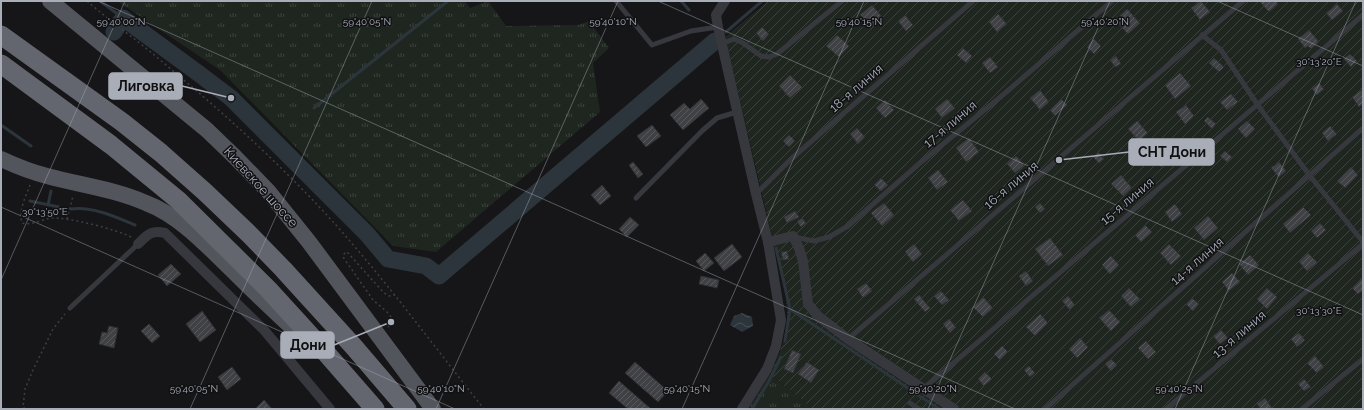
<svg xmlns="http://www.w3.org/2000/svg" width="1364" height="410" font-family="Raleway,sans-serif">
<defs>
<pattern id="grass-tufts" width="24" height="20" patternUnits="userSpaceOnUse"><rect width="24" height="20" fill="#1e261f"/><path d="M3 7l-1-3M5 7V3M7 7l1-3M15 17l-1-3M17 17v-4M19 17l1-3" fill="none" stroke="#3c433d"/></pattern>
<pattern id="garden-furrows" width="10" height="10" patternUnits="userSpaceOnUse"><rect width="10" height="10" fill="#1e261f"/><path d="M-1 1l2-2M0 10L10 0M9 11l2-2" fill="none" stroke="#3c433d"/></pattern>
<pattern id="water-waves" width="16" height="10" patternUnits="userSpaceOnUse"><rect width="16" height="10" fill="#2c353c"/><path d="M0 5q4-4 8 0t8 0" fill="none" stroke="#485056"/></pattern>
<pattern id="building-hatch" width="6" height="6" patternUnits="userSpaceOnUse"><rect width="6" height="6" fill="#404145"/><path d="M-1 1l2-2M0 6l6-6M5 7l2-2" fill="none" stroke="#595a5e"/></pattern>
</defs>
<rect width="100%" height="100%" fill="#161618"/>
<!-- grass -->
<g fill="url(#grass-tufts)">
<path d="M117 1H465L470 8 488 1 506 26 578 25 589 21 609 48 593 63 600 112 436 252 393 246 220 70Z"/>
<path d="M770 374 813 409H748Z"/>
</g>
<!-- garden -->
<path fill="url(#garden-furrows)" d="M768 1H1363V409H813L770 374C780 355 789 330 787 308 786 300 785 292 783 283L725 37Z"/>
<!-- water -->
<path fill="url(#water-waves)" d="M742 313 752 317 753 326 742 332 730 325 734 316Z"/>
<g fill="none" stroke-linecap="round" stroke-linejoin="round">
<!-- stream -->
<g stroke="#2c353c" stroke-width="3">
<path d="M100 1 123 18"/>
<path d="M681 1 689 10"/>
<path d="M726 32 762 1"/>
<path d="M314 108 448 1"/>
<path d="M1 125 31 146"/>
<path d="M30 201 59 207"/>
<path d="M48 205 51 191"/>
<path d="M71 209C92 206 116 217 135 225"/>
<path d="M776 248 790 309 785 341"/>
<path d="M790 309 939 409"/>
<path d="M752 409 769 381 781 357"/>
</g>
<!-- river -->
<path stroke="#2c353c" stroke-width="17" d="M114 32 123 18 198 73 231 98 367 234 388 259 426 266 439 276 715 41"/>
</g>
<!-- building -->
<g fill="url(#building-hatch)" stroke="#303034">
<path d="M1201 1 1210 12 1200 20 1191 8Z"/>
<path d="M1259 1H1276L1278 4 1269 12Z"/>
<path d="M1337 4 1343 11 1332 20 1326 13Z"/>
<path d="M872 5 883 18 870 28 860 15Z"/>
<path d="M1127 9 1140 23 1128 34 1115 20Z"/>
<path d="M998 14 1007 24 997 32 989 22Z"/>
<path d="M905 15 913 25 906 31 898 21Z"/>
<path d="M762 27 769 34 763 41 756 33Z"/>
<path d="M1309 30 1319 42 1311 49 1308 46 1305 48 1298 39Z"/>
<path d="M837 35 849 46 839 57 826 46Z"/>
<path d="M1094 39 1101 46 1094 54 1087 47Z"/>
<path d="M963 48 972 56 966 63 957 55Z"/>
<path d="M1350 54 1357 61 1351 67 1344 59Z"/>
<path d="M1116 56 1121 64 1115 67 1110 60Z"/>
<path d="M990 57 998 67 990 73 982 63Z"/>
<path d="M1214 58 1224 67 1219 72 1209 63Z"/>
<path d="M1180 73 1191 86 1175 99 1165 85Z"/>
<path d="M790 75 802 87 790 98 779 86Z"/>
<path d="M1319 83 1324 89 1317 95 1312 89Z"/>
<path d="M1040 90 1049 102 1040 110 1030 98Z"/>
<path d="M1362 90 1363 92V104L1359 107 1352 97Z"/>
<path d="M1231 94 1238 102 1227 110 1220 102Z"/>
<path d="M701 99 709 108 683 130 670 115 684 103 690 109Z"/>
<path d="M947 99 955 108 942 118 935 109Z"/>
<path d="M1061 99 1067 105 1055 116 1050 110Z"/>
<path d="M885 100 894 110 885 118 876 108Z"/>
<path d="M1186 105 1194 116 1185 124 1176 112Z"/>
<path d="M1208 117 1216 124 1212 129 1204 121Z"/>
<path d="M1137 121 1148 133 1139 141 1128 129Z"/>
<path d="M1247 121 1255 129 1246 138 1238 129Z"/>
<path d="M652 125 661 136 646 147 637 136Z"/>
<path d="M1330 126 1337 134 1328 141 1322 133Z"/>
<path d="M857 128 865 137 858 144 850 134Z"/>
<path d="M789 135 795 141 789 147 783 141Z"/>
<path d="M969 138 979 152 966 162 956 148Z"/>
<path d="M1159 144 1172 156 1161 167 1148 155Z"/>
<path d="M1225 151 1232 157 1227 162 1220 156Z"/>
<path d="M1098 152 1104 159 1099 163 1093 157Z"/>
<path d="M1016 156 1024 165 1015 173 1007 164Z"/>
<path d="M633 162 643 174 638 178 629 165Z"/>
<path d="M1279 162 1286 171 1279 177 1271 168Z"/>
<path d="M1351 167 1358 175 1345 188 1337 181Z"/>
<path d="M938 170 948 182 937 190 928 178Z"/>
<path d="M1121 175 1132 188 1123 196 1111 184Z"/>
<path d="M881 178 888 185 881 191 874 185Z"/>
<path d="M602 185 611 196 600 205 591 195Z"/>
<path d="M963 200 972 211 959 221 950 210Z"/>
<path d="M884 203 894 215 882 226 871 213Z"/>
<path d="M1040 203 1045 209 1040 213 1035 207Z"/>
<path d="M1175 204 1182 214 1172 222 1165 212Z"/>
<path d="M1303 207 1311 215 1290 233 1283 224Z"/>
<path d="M795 211 799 217 787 223 784 217Z"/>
<path d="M1208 216 1218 228 1204 240 1194 228Z"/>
<path d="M630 217 639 225 627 237 619 229Z"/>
<path d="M802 218 806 223 801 227 797 222Z"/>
<path d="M1320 223 1326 230 1317 238 1311 231Z"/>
<path d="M1145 225 1152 232 1141 242 1135 235Z"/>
<path d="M1050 238 1063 255 1048 266 1035 249Z"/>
<path d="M732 244 742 257 724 271 714 258Z"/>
<path d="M914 244 922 254 913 262 905 252Z"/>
<path d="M1169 244 1181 256 1171 265 1160 253Z"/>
<path d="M787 251 789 259 783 260 781 252Z"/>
<path d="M705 253 714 263 704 271 696 261Z"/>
<path d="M1308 253 1317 262 1307 271 1299 262Z"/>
<path d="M1250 255 1259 265 1248 275 1239 264Z"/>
<path d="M1111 256 1119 265 1110 274 1102 265Z"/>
<path d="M171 264 181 274 167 286 158 275Z"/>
<path d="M1026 271 1033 281 1026 286 1019 276Z"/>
<path d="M1232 273 1240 282 1229 291 1222 282Z"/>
<path d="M701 276 719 280 717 288 699 284Z"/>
<path d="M1363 278V290L1358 294 1352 288Z"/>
<path d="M866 283 872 291 863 298 857 289Z"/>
<path d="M1129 288 1140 299 1131 307 1121 296Z"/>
<path d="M1267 288 1277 297 1267 309 1257 299Z"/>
<path d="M941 291 949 300 942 305 934 296Z"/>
<path d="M919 295 930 308 925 312 914 299Z"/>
<path d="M1068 296 1075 305 1070 310 1062 301Z"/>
<path d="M983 297 993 308 983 317 973 307Z"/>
<path d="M1192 298 1199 304 1193 311 1186 304Z"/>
<path d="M1109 310 1120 322 1111 331 1099 318Z"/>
<path d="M202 311 216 330 200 342 186 324Z"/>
<path d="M1040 314 1048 323 1035 336 1026 327Z"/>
<path d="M949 319 956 327 950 333 943 324Z"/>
<path d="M149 324 160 336 152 343 141 331Z"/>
<path d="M109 326 118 328 114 348 99 344 102 332 107 333Z"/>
<path d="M1221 330 1228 338 1220 344 1213 336Z"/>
<path d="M1299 333 1305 340 1297 347 1291 339Z"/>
<path d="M1080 338 1088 347 1077 358 1069 349Z"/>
<path d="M1146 341 1156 352 1148 359 1138 348Z"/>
<path d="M1002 346 1008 352 1000 360 994 354Z"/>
<path d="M792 350 801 354 793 373 784 369Z"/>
<path d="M1315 356 1324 367 1317 373 1307 363Z"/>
<path d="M1111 359 1117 365 1111 371 1105 364Z"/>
<path d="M635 362 668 391 658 402 625 373Z"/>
<path d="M807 362 819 370 811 383 798 374Z"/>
<path d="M1029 366 1035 373 1030 377 1024 370Z"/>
<path d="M232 367 241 379 227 390 218 377Z"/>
<path d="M985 372 992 379 984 386 978 379Z"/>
<path d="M1304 379 1311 387 1304 391 1298 384Z"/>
<path d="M619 381 651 409H628L609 393Z"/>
<path d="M1265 398 1272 408 1271 409H1261L1257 404Z"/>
<path d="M264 400 272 409H255Z"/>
</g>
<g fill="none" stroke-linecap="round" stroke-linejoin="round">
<!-- path -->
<g stroke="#3d3f44" stroke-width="1.5" stroke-dasharray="2 3" stroke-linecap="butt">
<path d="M87 1C111 22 136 39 160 60 208 100 255 141 299 186 367 254 424 334 484 409"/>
<path d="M30 185C26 196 18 211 22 223 32 226 42 219 52 218 67 217 119 230 131 237"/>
<path d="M67 219 73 196"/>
<path d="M388 327 395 322 387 312 373 300 343 257 345 252 348 253 384 293 389 296 395 295"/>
<path d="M25 409 23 407 25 389 33 370 53 329 65 314"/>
</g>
<!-- lane -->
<g stroke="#37383d" stroke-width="5">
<path d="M616 1 652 45 691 31 718 27"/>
<path d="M1202 35 1221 50 1257 104 1310 176 1363 242"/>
<path d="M721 44 734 39 743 43 761 56 769 57 777 54 842 1"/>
<path d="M756 194 791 159 973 1"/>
<path d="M636 198 702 131 717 118 737 112"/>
<path d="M794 237 814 241 829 237 848 226 920 163 1004 94 1112 1"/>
<path d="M70 308 138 244"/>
<path d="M848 339 1243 1"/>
<path d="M924 388 1363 15"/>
<path d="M910 403 919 409"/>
<path d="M1045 409 1363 128"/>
<path d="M1166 409 1363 244"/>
<path d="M1302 409 1363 359"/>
</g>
<!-- street -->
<g stroke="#37383d" stroke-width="10">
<path d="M725 1 716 15 718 27 756 194 768 242 781 320 776 346 767 369 742 409"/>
<path d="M768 242 793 236 799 248 803 261 808 304 818 316 848 339 954 409"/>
<path d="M138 244C148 234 151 230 165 233L264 330 330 409"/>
</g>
<!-- primary -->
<g stroke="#53555c" stroke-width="16">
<path d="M50 1 207 130 235 157 268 191 309 242 433 409"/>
<path d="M1 159C16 166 31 172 47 176 80 185 114 189 146 203 180 216 206 245 232 270 253 291 275 312 298 333"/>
</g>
<!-- highway -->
<g stroke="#63666e" stroke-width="19">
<path d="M1 35 122 122 161 153 205 192 250 235 283 269 354 347 407 409"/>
<path d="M1 64 111 145 178 200 268 289 320 346 375 409"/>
</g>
</g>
<!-- ticks -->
<path fill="none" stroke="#a8adb8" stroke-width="1" stroke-opacity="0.45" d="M98 1 1015 409M658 1 1363 315M1217 1 1363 66M1 207 455 409M1 280 125 1M190 409 372 1M436 409 618 1M682 409 864 1M928 409 1110 1M1175 409 1356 1"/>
<g text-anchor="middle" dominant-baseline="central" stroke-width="3" stroke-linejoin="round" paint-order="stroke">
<!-- street labels -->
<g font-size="13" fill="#a8adb8" stroke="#111113">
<text transform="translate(856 88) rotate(-41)">18-я линия</text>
<text transform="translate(950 124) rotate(-40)">17-я линия</text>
<text transform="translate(1011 185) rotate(-40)">16-я линия</text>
<text transform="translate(261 187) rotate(48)">Киевское шоссе</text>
<text transform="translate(1127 201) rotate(-40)">15-я линия</text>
<text transform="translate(1197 261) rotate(-41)">14-я линия</text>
<text transform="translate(1239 334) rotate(-40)">13-я линия</text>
</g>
</g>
<g font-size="10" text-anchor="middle" fill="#a8adb8" stroke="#111113" stroke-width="3" stroke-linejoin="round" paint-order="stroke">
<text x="121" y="25">59°40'00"N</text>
<text x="367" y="25">59°40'05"N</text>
<text x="613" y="25">59°40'10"N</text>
<text x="859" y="25">59°40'15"N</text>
<text x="1105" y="25">59°40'20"N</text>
<text x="1319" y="65">30°13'20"E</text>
<text x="45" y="215">30°13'50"E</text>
<text x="1319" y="314">30°13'30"E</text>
<text x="194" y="392">59°40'05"N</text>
<text x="441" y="392">59°40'10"N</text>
<text x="687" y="392">59°40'15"N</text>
<text x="933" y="392">59°40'20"N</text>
<text x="1179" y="392">59°40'25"N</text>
</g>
<!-- callouts -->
<path fill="none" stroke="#a8adb8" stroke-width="1.5" d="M231 98L182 86M1059 160L1129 152M391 322L334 345"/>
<g fill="#a8adb8" stroke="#111113" stroke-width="1.5">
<circle cx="231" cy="98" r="4"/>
<circle cx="1059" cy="160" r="4"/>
<circle cx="391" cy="322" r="4"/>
</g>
<g fill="#a8adb8" stroke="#a8adb8" stroke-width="1.5">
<rect x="109" y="73" width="73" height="26" rx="4"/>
<rect x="1129" y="139" width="85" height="26" rx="4"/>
<rect x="281" y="332" width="53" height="26" rx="4"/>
</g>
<g font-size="14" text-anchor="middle" font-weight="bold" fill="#111">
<text x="146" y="91">Лиговка</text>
<text x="1172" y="157">СНТ Дони</text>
<text x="308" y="350">Дони</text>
</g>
<!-- border -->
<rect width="1364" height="410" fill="none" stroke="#a8adb8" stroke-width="4"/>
</svg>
